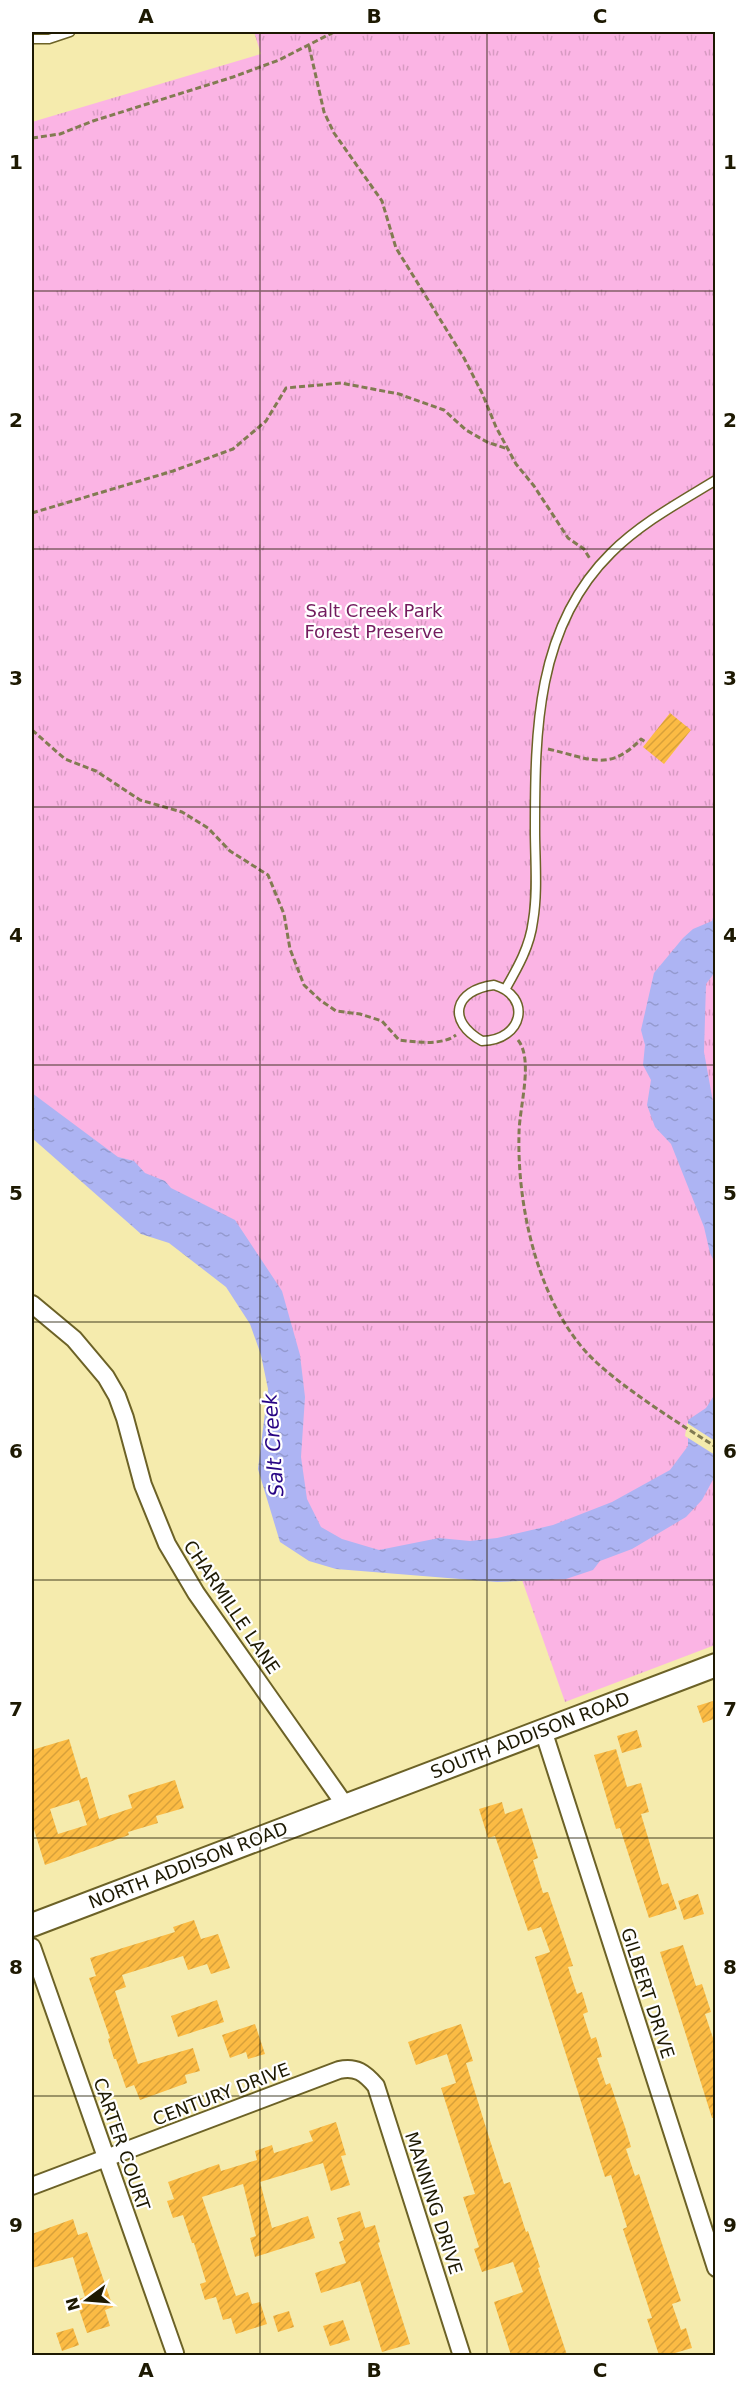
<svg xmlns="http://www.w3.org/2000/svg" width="747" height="2387" font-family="'DejaVu Sans',sans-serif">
<defs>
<pattern id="park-tufts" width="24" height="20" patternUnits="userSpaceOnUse" patternTransform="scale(1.5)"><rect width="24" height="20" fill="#fbb4e4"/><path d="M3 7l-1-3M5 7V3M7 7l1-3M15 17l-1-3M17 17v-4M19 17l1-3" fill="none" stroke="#d79ac2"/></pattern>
<pattern id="water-ripples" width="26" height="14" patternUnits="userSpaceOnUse" patternTransform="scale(1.5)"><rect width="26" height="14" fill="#adb4f3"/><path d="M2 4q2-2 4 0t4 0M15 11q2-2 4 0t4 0" fill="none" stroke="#949acf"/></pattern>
<pattern id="building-hatch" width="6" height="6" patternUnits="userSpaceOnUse" patternTransform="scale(1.5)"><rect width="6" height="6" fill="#fbbb44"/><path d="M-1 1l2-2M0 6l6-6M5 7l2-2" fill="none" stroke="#d7a03a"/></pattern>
</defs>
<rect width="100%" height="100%" fill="#f5ebad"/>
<!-- park -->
<path fill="url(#park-tufts)" d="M254 32H715V1645L565 1702 514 1557 348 1559 292 1510 270 1312 32 1120V122L261 54Z"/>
<!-- water -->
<g fill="url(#water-ripples)">
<path d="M715 910V972L706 984 704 1052 715 1113V1263L710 1253 704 1227 671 1144 655 1127 647 1105 651 1080 643 1065 645 1045 641 1030 654 973 683 938 693 929 712 921Z"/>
<path d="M32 1093 118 1157 134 1161 145 1173 165 1181 171 1188 235 1220 282 1291 300 1355 305 1397 301 1457 307 1499 321 1527 342 1539 379 1550 439 1538 470 1541 497 1538 553 1525 612 1502 670 1470 688 1446V1420L706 1408 715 1394V1476L702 1500 686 1517 632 1549 600 1561 593 1570 566 1579 497 1582 336 1569 309 1561 280 1542 258 1469 268 1389 261 1355 250 1324 226 1287 169 1243 141 1234 32 1138Z"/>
</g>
<!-- pier -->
<path fill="#f5ebad" d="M687 1423 715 1441V1455L685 1436Z"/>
<!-- building -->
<g fill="url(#building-hatch)" fill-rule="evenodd">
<path d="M670 713 691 730 664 764 643 747Z"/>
<path d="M716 1700V1718L703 1723 697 1706Z"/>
<path d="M637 1730 642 1747 622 1753 617 1736Z"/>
<path d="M69 1739 81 1779 87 1777 99 1819 132 1808 128 1795 175 1780 184 1808 156 1816 158 1823 128 1832 129 1835 45 1865 32 1823V1750ZM79 1800 87 1825 58 1834 50 1809Z"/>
<path d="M616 1749 627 1787 641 1783 649 1812 641 1814 662 1885 668 1883 677 1909 649 1918 620 1828 616 1829 594 1755Z"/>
<path d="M502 1802 505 1814 522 1808 538 1858 533 1860 543 1893 548 1892 566 1945 573 1966 568 1967 577 1994 582 1992 588 2012 583 2014 591 2039 596 2037 602 2057 597 2058 606 2085 610 2083 625 2127 631 2147 626 2149 635 2176 639 2174 681 2301 672 2304 681 2330 686 2328 692 2348 668 2355H659L647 2319 652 2318 623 2229 627 2227 611 2175 605 2177 535 1957 550 1952 541 1927 528 1931 495 1836 488 1838 479 1809Z"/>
<path d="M698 1894 704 1914 684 1920 678 1901Z"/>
<path d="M194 1920 201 1939 218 1934 230 1968 211 1974 207 1964 188 1970 183 1956 122 1975 126 1987 115 1991 138 2064 193 2048 200 2071 185 2075 187 2083 140 2100 134 2085 126 2088 116 2059H114L108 2039 110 2038 89 1978 96 1976 90 1958 175 1932 173 1927Z"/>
<path d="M683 1945 696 1986 702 1984 711 2012 705 2014 716 2047V2118H712L660 1952Z"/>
<path d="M217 2000 224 2022 178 2037 171 2016Z"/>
<path d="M255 2024 265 2054 248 2059 246 2052 230 2058 222 2035Z"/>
<path d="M461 2024 473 2061 466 2063 487 2131 504 2184 510 2182 526 2232 528 2231 540 2267 538 2268 567 2355H511L494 2302 523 2292 513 2262 482 2272 474 2249 479 2247 463 2197 475 2194 441 2088 456 2083 447 2054 416 2065 408 2042Z"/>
<path d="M336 2122 346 2155 341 2156 350 2185 331 2191 323 2163 260 2182 272 2228 308 2216 315 2238 255 2257 250 2238 256 2236 243 2184 202 2197 236 2296 248 2292 252 2304 260 2302 267 2324 236 2334 231 2318 223 2320 216 2297 205 2300 200 2284 206 2282 194 2243H192L183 2215 173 2218 167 2201 174 2199 168 2182 219 2164 221 2171 257 2160 255 2151 272 2145 274 2153 313 2141 309 2131Z"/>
<path d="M360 2211 365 2228 375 2225 380 2242 378 2243 410 2344 382 2352 360 2281 321 2293 315 2273 346 2263 339 2242 344 2240 337 2218Z"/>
<path d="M73 2219 78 2235 87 2232 113 2307 105 2310 110 2326 87 2333 76 2300 85 2297 73 2257 32 2268V2234Z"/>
<path d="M289 2311 294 2327 278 2332 273 2316Z"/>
<path d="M343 2320 350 2340 330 2346 323 2326Z"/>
<path d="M73 2328 79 2345 62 2351 56 2333Z"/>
</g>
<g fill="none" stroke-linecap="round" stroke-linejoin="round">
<defs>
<g id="lane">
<path d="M32 39H49L70 32"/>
<path d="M494 985C532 996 524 1040 482 1041 446 1021 454 990 494 985Z"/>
<path d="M506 988C518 967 530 946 533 921 538 892 535 860 535 830 535 731 536 627 611 553 641 523 680 502 716 480"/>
</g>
<g id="street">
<path d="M32 1304 74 1339 106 1377 117 1396 125 1418 143 1485 167 1544 196 1593 345 1805"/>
<path d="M543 1730 716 2268"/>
<path d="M32 1947 175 2353"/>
<path d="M32 2186 339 2070C356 2066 365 2073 376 2086L462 2356"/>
</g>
<path id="secondary" d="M32 1925 716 1665"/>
</defs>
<!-- lane casing -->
<use href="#lane" stroke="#6c6227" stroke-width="11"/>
<!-- street casing -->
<use href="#street" stroke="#6c6227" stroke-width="20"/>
<!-- secondary casing -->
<use href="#secondary" stroke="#6c6227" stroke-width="26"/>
<!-- path -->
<g stroke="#827b52" stroke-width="3" stroke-dasharray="6 3" stroke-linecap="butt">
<path d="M309 46 324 112 334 133 382 201 396 248 464 358 482 393 496 427 516 464 534 486 568 538 584 549 590 559"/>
<path d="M32 138 60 134 93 121 233 77 279 60 334 32"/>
<path d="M32 513 173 471 233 449 266 421 286 388 341 383 399 394 444 410 466 430 487 442 508 449"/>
<path d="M32 730 65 759 96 771 140 800 182 812 208 828 230 851 268 875 284 914 290 949 304 985 320 1000 336 1011 360 1014 382 1021 399 1040C415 1042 442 1046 456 1035"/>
<path d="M548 749C589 758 609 773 641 739L647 743"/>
<path d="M518 1040C534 1060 519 1108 519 1134 517 1209 539 1309 596 1362 630 1393 677 1422 716 1447"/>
</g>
<!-- lane -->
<use href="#lane" stroke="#fff" stroke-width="8"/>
<!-- street -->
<use href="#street" stroke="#fff" stroke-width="16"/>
<!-- secondary -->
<use href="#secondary" stroke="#fff" stroke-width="22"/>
</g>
<!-- grid -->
<path fill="none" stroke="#1d1902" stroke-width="1.5" stroke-opacity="0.55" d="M260 32V2356M487 32V2356M32 291H716M32 549H716M32 807H716M32 1065H716M32 1322H716M32 1580H716M32 1838H716M32 2096H716"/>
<g text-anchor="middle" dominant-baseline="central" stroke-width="4.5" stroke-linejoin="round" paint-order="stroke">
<!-- park labels -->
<g font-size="18" fill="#731b5e" stroke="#fff">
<text x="374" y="610">Salt Creek Park<tspan x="374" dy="21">Forest Preserve</tspan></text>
</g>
<!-- street labels -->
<g font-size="18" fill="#1d1902" stroke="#fff">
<text transform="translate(232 1607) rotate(56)">CHARMILLE LANE</text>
<text transform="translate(530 1735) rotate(-21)">SOUTH ADDISON ROAD</text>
<text transform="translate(188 1865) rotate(-21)">NORTH ADDISON ROAD</text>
<text transform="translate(648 1993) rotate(72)">GILBERT DRIVE</text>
<text transform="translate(221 2094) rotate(-21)">CENTURY DRIVE</text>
<text transform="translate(122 2144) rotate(71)">CARTER COURT</text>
<text transform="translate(434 2203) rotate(72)">MANNING DRIVE</text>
</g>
<!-- water labels -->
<g font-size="20" font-style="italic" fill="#270484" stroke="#fff">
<text transform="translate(273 1445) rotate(-94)">Salt Creek</text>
</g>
</g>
<!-- border -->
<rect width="747" height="2387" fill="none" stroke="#ffffff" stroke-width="66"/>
<!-- north arrow -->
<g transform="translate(87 2300) rotate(254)" stroke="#ffffff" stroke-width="4.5" paint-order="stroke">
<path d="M0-4.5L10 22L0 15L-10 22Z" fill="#1d1902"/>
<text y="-9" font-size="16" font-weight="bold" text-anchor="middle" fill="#1d1902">N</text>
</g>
<rect x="33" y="33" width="681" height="2321" fill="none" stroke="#1d1902" stroke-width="2"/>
<g font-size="20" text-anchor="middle" font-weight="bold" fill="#1d1902">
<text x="146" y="23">A</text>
<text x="374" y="23">B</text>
<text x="600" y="23">C</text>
<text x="16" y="169">1</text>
<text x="730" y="169">1</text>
<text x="16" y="427">2</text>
<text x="730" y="427">2</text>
<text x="16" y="685">3</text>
<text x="730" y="685">3</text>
<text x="16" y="942">4</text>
<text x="730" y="942">4</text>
<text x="16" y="1200">5</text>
<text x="730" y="1200">5</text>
<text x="16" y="1458">6</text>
<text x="730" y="1458">6</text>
<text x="16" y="1716">7</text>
<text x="730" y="1716">7</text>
<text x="16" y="1974">8</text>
<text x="730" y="1974">8</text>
<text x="16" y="2232">9</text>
<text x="730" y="2232">9</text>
<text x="146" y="2377">A</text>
<text x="374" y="2377">B</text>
<text x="600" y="2377">C</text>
</g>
</svg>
